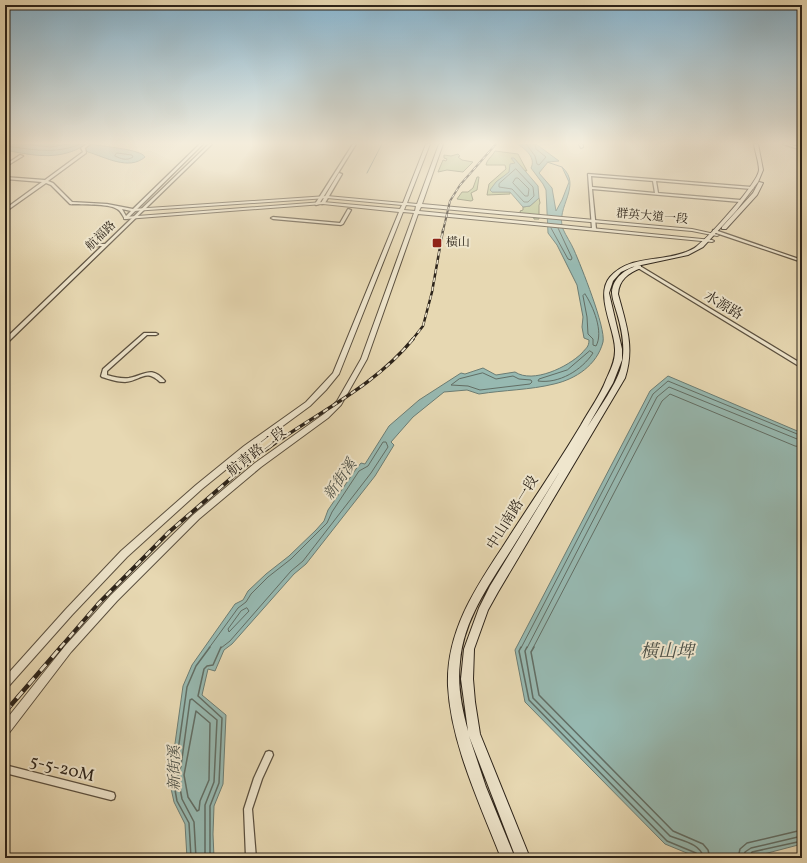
<svg xmlns="http://www.w3.org/2000/svg" width="807" height="863" font-family="Vollkorn,'Noto Serif TC',serif">
<rect width="100%" height="100%" fill="#e7d8b2"/>
<filter id="stains"><feTurbulence type="fractalNoise" baseFrequency=".005" numOctaves="4"/><feColorMatrix values="0 0 0 0 .2 0 0 0 0 .09 0 0 0 0 .02 0 0 0 .5 -.17"/></filter>
<radialGradient id="worn" r=".72"><stop offset=".6" stop-color="#630" stop-opacity="0"/><stop offset="1" stop-color="#630" stop-opacity=".3"/></radialGradient>
<!-- green -->
<g fill="#b4bf8d" stroke="#707153">
<path d="M495 151 518 154 527 171 523 170 514 158 515 163 509 173 496 182 492 192H510V194L487 195 489 184 506 169 505 165H486C487 159 492 157 495 151Z"/>
<path d="M458 154 460 156 458 157 462 160 473 162 463 172 447 170 438 172 443 160 446 161 447 159 444 158V155L451 156Z"/>
<path d="M477 177H479L477 190 471 193 473 200 471 201 457 199 462 192H468L473 188Z"/>
<path d="M539 198 540 203 539 205V219H534L533 216 521 214 520 211 523 210V207L530 206Z"/>
</g>
<!-- water -->
<g fill="#97b9b1" stroke="#6c7d74">
<path d="M5 144H87C60 161 35 156 5 150Z"/>
<path d="M92 144C103 147 141 149 145 157 129 171 105 157 88 152L85 149Z"/>
<path d="M517 144H536L559 161 548 162 539 173 552 188 556 211 562 200 569 182 562 167C583 186 555 207 563 229 566 236 571 243 574 250 581 266 606 328 603 342 597 365 576 379 554 384 530 390 504 390 479 394L467 390 444 392 413 417 391 442 394 445 375 476 306 564 294 574 232 644 224 650 215 671 208 669 202 695 226 715 223 784 214 806 213 834 214 858H187L185 824 174 802 170 784 169 774 172 765 183 686 192 665 235 604 243 600 248 591 266 574 289 556 316 530 324 521 328 510 356 469 361 463 365 464 389 426 419 400 461 373 465 374 483 368 496 375 515 372C533 384 568 367 582 353 586 348 589 347 589 340L584 338 582 327 583 317 577 285 557 245 548 233 546 190 543 184 531 168C536 158 526 149 517 144Z"/>
<path d="M511 158H514L538 186 539 198 530 206 523 207 510 192H492L490 190 496 182 509 172 510 164 515 163Z"/>
<path d="M668 376 802 433V844L760 855 736 858H699L665 844 525 702 515 650 650 391Z"/>
</g>
<g fill="none" stroke-linecap="round" stroke-linejoin="round">
<!-- shore-far1 -->
<g stroke="#626e65" stroke-width="1">
<path d="M22 144 51 147 68 144"/>
<path d="M526 144 535 156 537 164 539 165 546 157 536 149 535 144"/>
<path d="M5 146C31 149 55 155 80 144"/>
<path d="M117 153 132 155 133 157C127 161 121 159 115 156Z"/>
<path d="M516 169 533 187 534 196 528 202H524L512 189 499 187V184Z"/>
<path d="M516 178H518L529 189 528 196H525L513 183Z"/>
<path d="M551 228 568 259 571 260 572 258 558 228"/>
<path d="M585 294C593 306 604 332 596 346L593 345V339L588 334 587 317 583 296Z"/>
<path d="M590 351 593 353C582 370 559 384 538 381L539 379 567 370Z"/>
<path d="M483 373 496 379 513 376 519 379 531 380 532 382 530 384 480 390 468 386 451 385 459 379Z"/>
<path d="M247 608 249 611 229 632 228 629 241 611Z"/>
<path d="M209 648 238 608 246 602 251 594 268 577 291 559 327 523 332 512 359 471 368 466 383 442H386L388 447 371 473 303 561 291 571 230 641 221 648"/>
<path d="M521 648 653 394 668 381 802 436"/>
<path d="M527 648 657 397 669 387 802 441"/>
<path d="M533 648 662 401 670 394 795 446 802 447"/>
</g>
<!-- shore -->
<g stroke="#626e65" stroke-width="1.5">
<path d="M521 647 519 651 529 700 667 841 696 853 699 858"/>
<path d="M527 647 525 651 533 698 670 836C682 841 700 843 704 858"/>
<path d="M534 647 531 652 539 695 673 831 703 844 708 850 710 858"/>
<path d="M196 711 210 723 209 780 200 801 199 810 197 811 188 797 184 775Z"/>
<path d="M191 858 189 823 177 801 174 784 173 774 176 765 187 687 196 666 210 647"/>
<path d="M196 858 194 822 182 799 179 783 178 775 181 766 190 700 192 699 217 720 214 782 205 805V858"/>
<path d="M210 858V806L219 783 222 718 198 696 204 669 207 666 213 665 221 647"/>
<path d="M738 858 740 849 747 843 802 830"/>
<path d="M744 858 745 852 751 848 802 836"/>
<path d="M749 858 752 852 802 841"/>
</g>
<!-- stream -->
<g stroke="#6c7d74" stroke-width="1">
<path d="M547 162 562 167"/>
<path d="M367 173 382 144"/>
</g>
<defs>
<g id="minor">
<path d="M87 144H90L85 148 86 153 48 181 53 183 72 202 107 204 133 209 200 144H203L127 219H125C122 215 121 211 117 209 108 203 82 205 70 204L51 185 46 183 5 212V209L42 182 5 179V177L45 180 83 152 81 148ZM122 209 131 211 126 216Z"/>
<path d="M209 144H212L7 343 5 344V339L102 246H90V244H105Z"/>
<path d="M353 144H356L319 204 316 205 315 204Z"/>
<path d="M579 144H582L583 147 581 148Z"/>
<path d="M783 144H788L802 148V150Z"/>
<path d="M20 155 23 156 5 167V165Z"/>
<path d="M339 173 342 174 325 203 322 204 321 203Z"/>
<path d="M588 174 752 187 754 188 752 189 656 181 658 193 741 200V202H740L592 189 596 229 594 230 592 229ZM591 176 653 181 655 193 592 187Z"/>
<path d="M348 209 351 210 343 224 341 225 273 219 271 218 273 217 340 223Z"/>
<path d="M713 230H715L802 260V262L713 232Z"/>
<path d="M633 263H635L802 364V368L633 265Z"/>
<path d="M144 333H156L158 334 156 335H147L107 371V375C114 377 122 379 129 378 145 375 151 365 165 381L164 382H160C145 368 141 381 125 382 117 382 109 379 102 377L101 376 103 369Z"/>
<path d="M269 751 272 752 273 755 262 779 252 809 256 858H246L244 809 254 778 266 752Z"/>
<path d="M5 765 111 792 114 793 115 796 114 799 111 800 5 773Z"/>
</g>
<path id="tertiary" d="M426 144H430L407 203 417 204 439 144H443L422 204 692 229 719 235 717 236 692 231 421 207 419 211 712 240 714 241 712 242 418 214 367 359 341 405 328 418 261 467 199 519 117 601 71 652 9 733 5 734V721L65 646 111 595 193 515 255 463 324 414 337 401 361 359 414 213 403 212 339 374 326 390 310 406 250 450 202 489 127 557 72 615 8 687 5 689V677L66 609 121 551 196 485 244 446 306 402 333 373 399 212 323 204 126 219H124V217L323 202 400 209 402 205 327 198 133 211 131 210 133 209 327 196 403 203ZM406 205 416 206 415 211 404 210Z"/>
<g id="secondary">
<path d="M754 144H758L763 170 758 182 736 211 703 247 688 255 632 267 621 272 613 281 609 293 622 349V360L613 383 585 431C595 414 616 386 621 367 626 349 622 330 617 313 615 306 612 298 612 292 613 277 626 269 639 265L641 266V268C628 273 619 280 618 294 626 324 635 347 625 378L498 592 488 610 474 649 473 679 475 702 480 734 530 858H516L469 736 486 787 515 858H501C480 804 451 744 448 686 446 633 474 590 502 548 528 507 556 467 581 425 589 410 600 396 606 380 610 371 615 362 615 351 616 330 594 296 610 277 629 255 661 262 686 252 690 250 694 249 697 246 709 237 758 183 759 170 759 162 755 152 754 144ZM562 468 490 586 479 608 464 649 461 679 468 731C462 709 457 685 460 662 463 621 489 585 511 550 528 523 545 495 562 468Z"/>
<path d="M759 182 763 183 757 195 726 229H722V227L753 193Z"/>
</g>
</defs>
<!-- minor casing -->
<use href="#minor" stroke="#5b503f" stroke-width="2.5"/>
<!-- tertiary casing -->
<use href="#tertiary" stroke="#5b503f" stroke-width="2"/>
<!-- secondary casing -->
<use href="#secondary" stroke="#2c2319" stroke-width="2"/>
<!-- minor -->
<use href="#minor" fill="#efe6cd" fill-rule="evenodd"/>
<!-- tertiary -->
<use href="#tertiary" fill="#efe6cd" fill-rule="evenodd"/>
<!-- secondary -->
<use href="#secondary" fill="#efe6cd" fill-rule="evenodd"/>
<defs>
<path id="rail-far4" d="M443 231 450 201 460 185 496 144"/>
<path id="rail-far3" d="M412 340 423 326 432 292 443 230"/>
<path id="rail-far2" d="M234 476C245 467 255 457 267 449 316 413 374 387 413 339"/>
<path id="rail-far1" d="M60 648 98 604 169 532 235 475"/>
<path id="rail" d="M5 712 61 647"/>
</defs>
<!-- rail-far4 casing -->
<use href="#rail-far4" stroke="#2c2319" stroke-width="2"/>
<!-- rail-far3 casing -->
<use href="#rail-far3" stroke="#2c2319" stroke-width="2.5"/>
<!-- rail-far2 casing -->
<use href="#rail-far2" stroke="#2c2319" stroke-width="3.5"/>
<!-- rail-far1 casing -->
<use href="#rail-far1" stroke="#2c2319" stroke-width="4"/>
<!-- rail casing -->
<use href="#rail" stroke="#2c2319" stroke-width="4.5"/>
<!-- rail-far4 -->
<use href="#rail-far4" stroke="#efe6cd" stroke-width="1" stroke-dasharray="3.5" stroke-linecap="butt"/>
<!-- rail-far3 -->
<use href="#rail-far3" stroke="#efe6cd" stroke-width="1.5" stroke-dasharray="4.5" stroke-linecap="butt"/>
<!-- rail-far2 -->
<use href="#rail-far2" stroke="#efe6cd" stroke-width="2" stroke-dasharray="5.5" stroke-linecap="butt"/>
<!-- rail-far1 -->
<use href="#rail-far1" stroke="#efe6cd" stroke-width="2.5" stroke-dasharray="7" stroke-linecap="butt"/>
<!-- rail -->
<use href="#rail" stroke="#efe6cd" stroke-width="3" stroke-dasharray="9" stroke-linecap="butt"/>
</g>
<!-- sky -->
<linearGradient id="sky" x2="0" y2="1"><stop stop-color="#87b6d2"/><stop offset="0.54" stop-color="#f4eddc"/><stop offset="1" stop-color="#f4eddc" stop-opacity="0"/></linearGradient>
<rect width="807" height="265" fill="url(#sky)"/>
<!-- markers -->
<rect fill="#8f2418" stroke="#efe6cd" stroke-width="1.5" x="432" y="238" width="10" height="10" rx="2"/>
<g text-anchor="middle" dominant-baseline="central" stroke-width="4" stroke-linejoin="round" paint-order="stroke">
<!-- far-street labels -->
<g font-size="12" fill="#2c2319" stroke="#efe6cd">
<text transform="translate(652 217) rotate(5)">群英大道一段</text>
<text transform="translate(101 236) rotate(-44)">航福路</text>
</g>
<!-- far-poi labels -->
<g font-size="12" fill="#2c2319" stroke="#efe6cd" text-anchor="start">
<text x="446" y="243">橫山</text>
</g>
<!-- street labels -->
<g font-size="14" fill="#2c2319" stroke="#efe6cd">
<text transform="translate(723 306) rotate(31)">水源路</text>
<text transform="translate(257 452) rotate(-38)">航青路二段</text>
<text transform="translate(513 513) rotate(-58)">中山南路一段</text>
</g>
<!-- water labels -->
<g font-size="15" font-style="italic" fill="#4c5047" stroke="#efe6cd">
<text transform="translate(341 480) rotate(-55)">新街溪</text>
<text transform="translate(175 768) rotate(-90)">新街溪</text>
</g>
<!-- near-street labels -->
<g font-size="17" fill="#2c2319" stroke="#efe6cd">
<text transform="translate(62 769) rotate(14)">5-5-20M</text>
</g>
<!-- near-water labels -->
<g font-size="18" font-style="italic" fill="#4c5047" stroke="#efe6cd">
<text x="667" y="652">橫山埤</text>
</g>
</g>
<!-- margin -->
<rect width="807" height="863" fill="none" stroke="#e7d8b2" stroke-width="20"/>
<rect x="6" y="6" width="795" height="851" fill="none" stroke="#2c2319" stroke-width="2"/>
<rect x="10" y="10" width="787" height="843" fill="none" stroke="#2c2319"/>
<rect width="100%" height="100%" filter="url(#stains)"/>
<rect width="100%" height="100%" fill="url(#worn)"/>
</svg>
